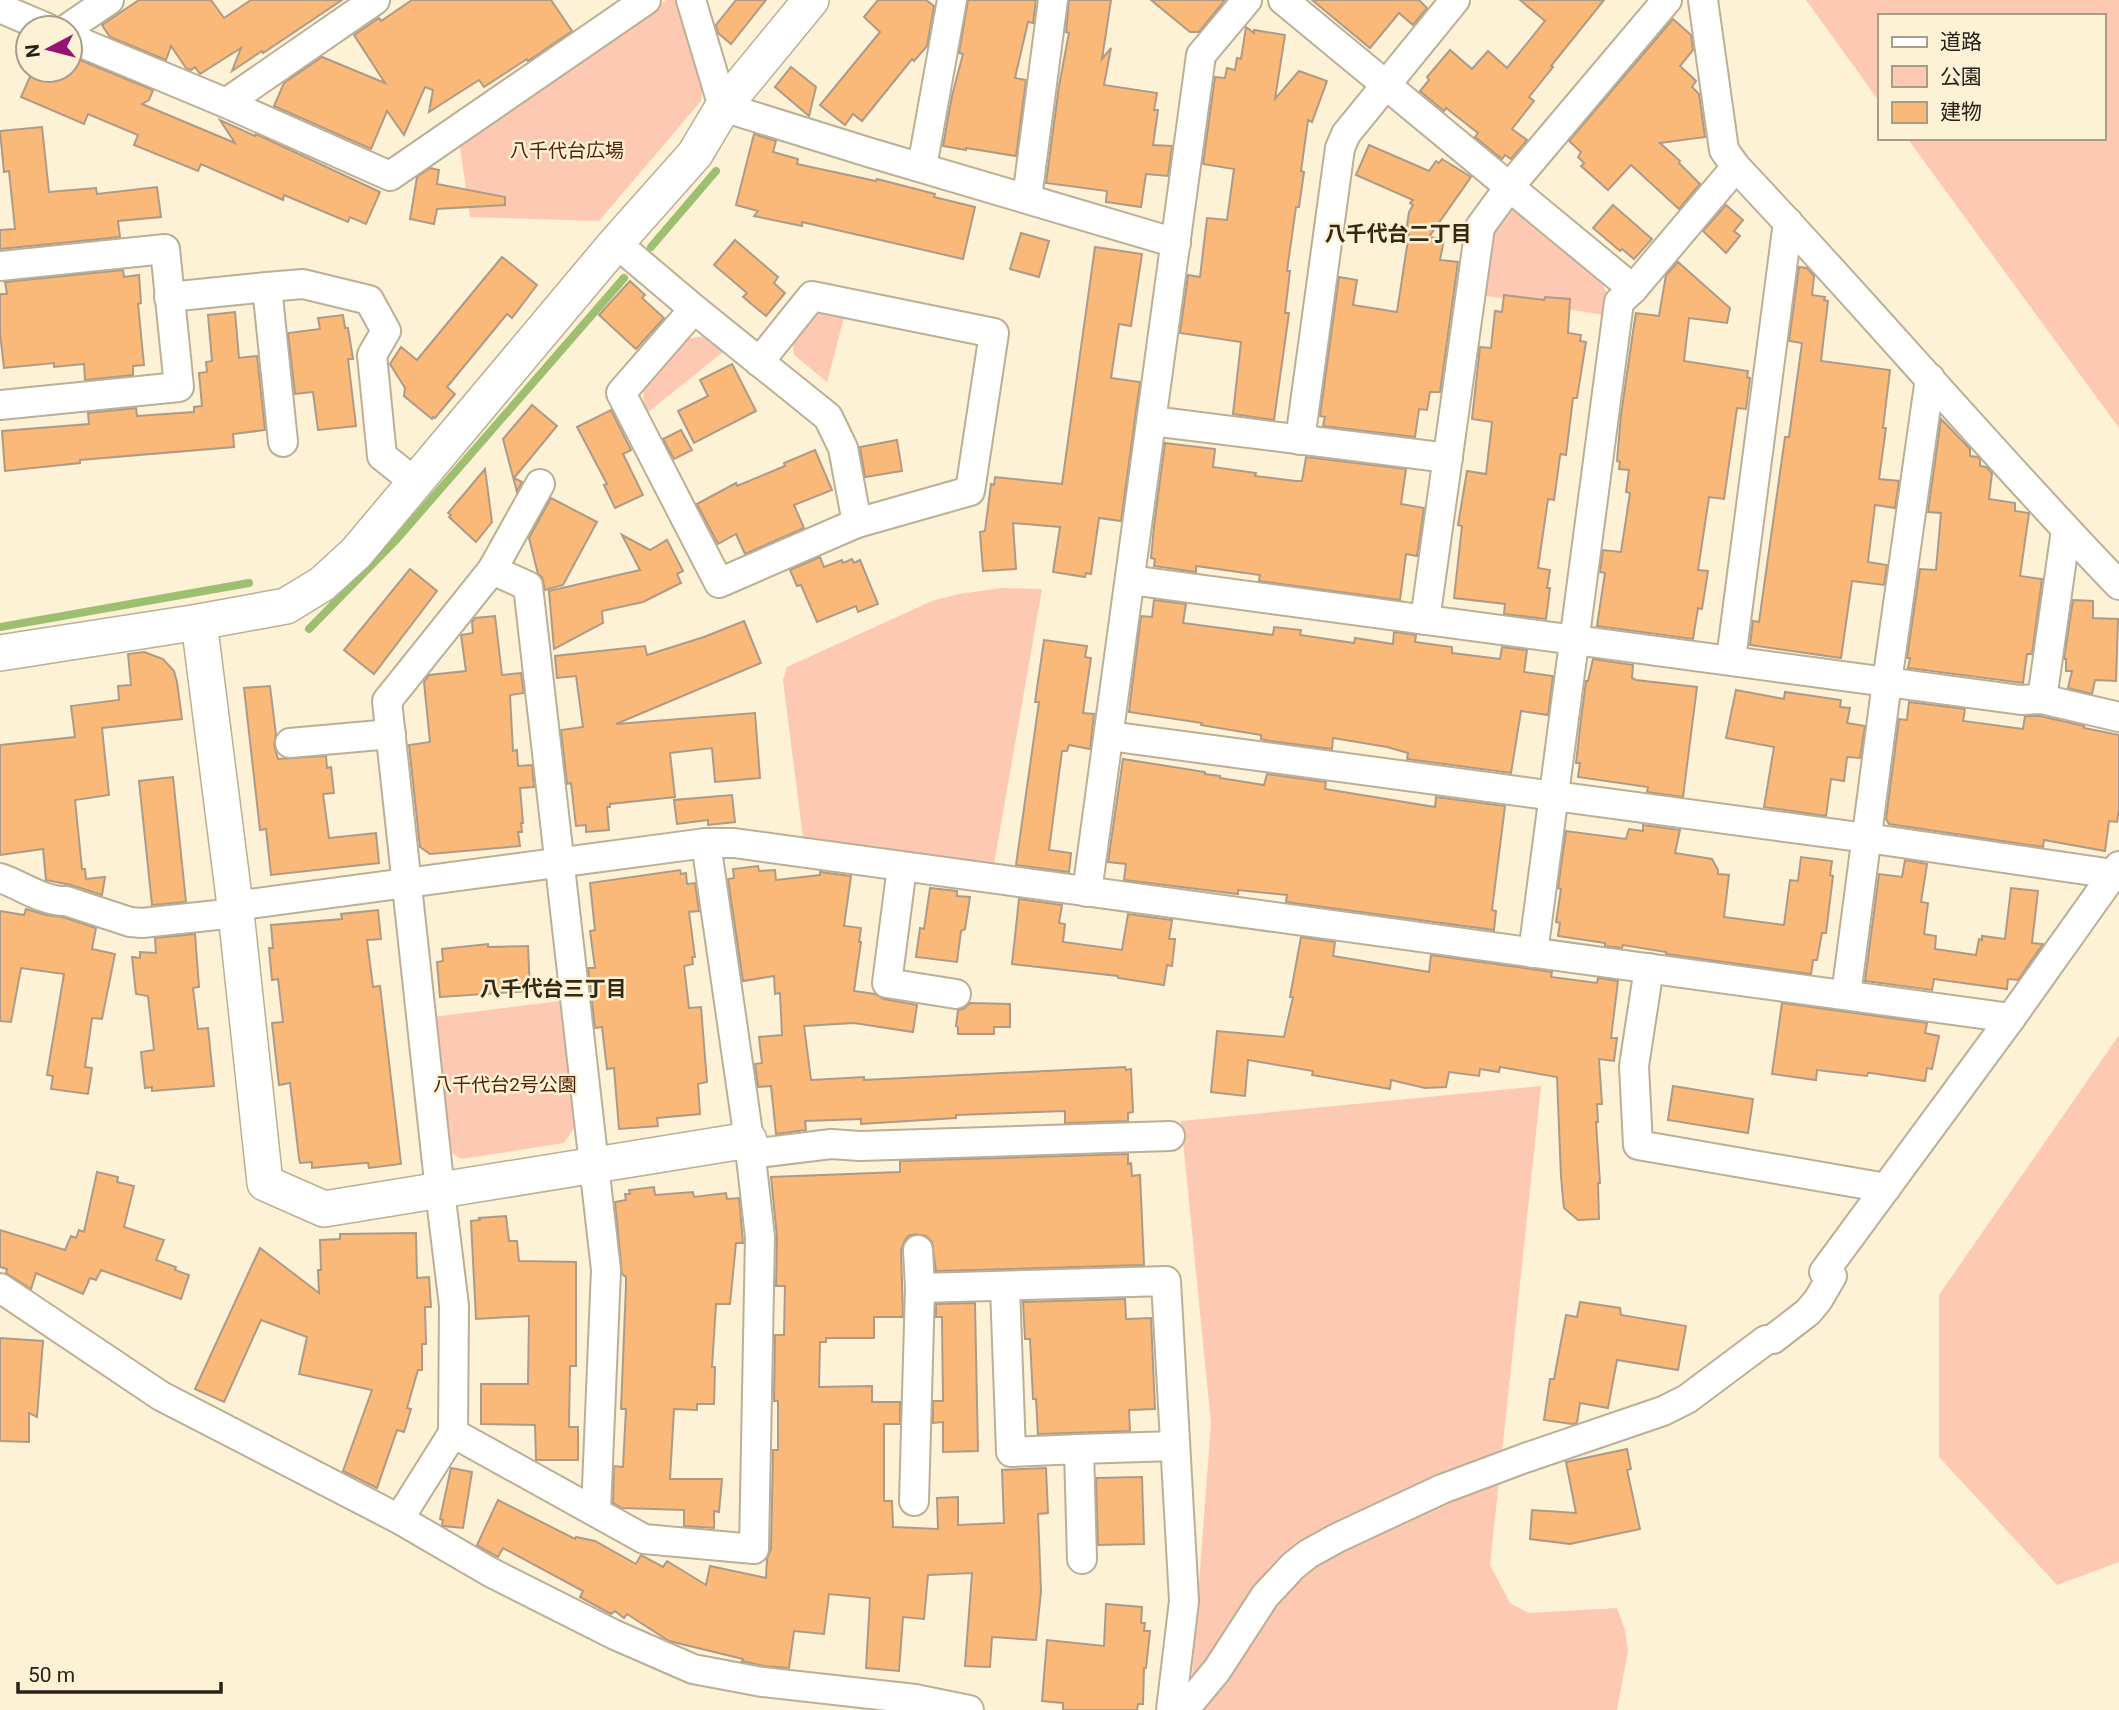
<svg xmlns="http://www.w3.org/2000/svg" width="2119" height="1710" font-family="Roboto,'Noto Sans JP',sans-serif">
<rect width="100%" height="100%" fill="#fdf1d6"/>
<!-- green -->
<g fill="#fec9b2">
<path d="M666 0H681L704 78 701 101 599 221 470 217 459 140Z"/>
<path d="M1806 0H2119V428L1907 138H2103V16H1879V101Z"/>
<path d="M1518 210 1599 275 1608 297 1604 315 1482 295 1489 230 1502 211Z"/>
<path d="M829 309 845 314 827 382 794 355 791 333 809 312Z"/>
<path d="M706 336 723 352 646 414 643 406 644 385 685 339Z"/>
<path d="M1002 588 1042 589 994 864 803 838 783 680 787 667 932 601 959 594Z"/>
<path d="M560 1001 575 1127 564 1143 461 1159 448 1150 433 1017Z"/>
<path d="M2119 1035V1562L2057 1585 1939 1457V1295Z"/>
<path d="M1541 1086 1490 1565 1510 1603 1529 1613 1617 1608 1625 1630 1628 1651 1617 1710H1168L1191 1690 1211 1423 1181 1121Z"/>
</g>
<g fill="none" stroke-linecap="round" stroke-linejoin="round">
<!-- stream -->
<g stroke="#9ebe70" stroke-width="8">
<path d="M651 247 716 171"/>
<path d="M0 627 249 583"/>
<path d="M309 629 396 540 624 278"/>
</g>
</g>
<!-- building -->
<g fill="#fab978" stroke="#af9a86" stroke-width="2">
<path d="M139 0H211L224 18 251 0H342L263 53 262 51 232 71 241 48 200 74 195 67 191 70 186 68 171 46 166 60 110 37 102 25Z"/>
<path d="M412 0H551L572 31 528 61 527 59 484 87 479 80 429 112 433 90 425 87 404 135 387 111 371 149 274 106 284 83 322 57 385 83 354 35 379 18 381 21Z"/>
<path d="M736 0H766L731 44 718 33 716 25Z"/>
<path d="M878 0H926L934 6 927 46 914 61 912 59 862 121 853 114 845 125 820 105 880 32 864 17Z"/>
<path d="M968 0H1036L1033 23 1028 22 1015 78 1026 80 1016 156 966 148V150L943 146 952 96 963 54 959 53Z"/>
<path d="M1069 0H1111L1102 59 1111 48 1104 85 1157 93 1154 110H1158L1153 145 1172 146 1168 176 1146 174 1141 207 1106 202 1107 191 1046 183 1059 86 1069 33 1066 32Z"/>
<path d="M1151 0H1225L1199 32H1190Z"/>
<path d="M1312 0H1419L1427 8 1413 25 1399 13 1370 48Z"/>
<path d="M1520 0H1604L1551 66 1553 67 1529 97 1534 101 1512 129 1527 140 1511 159 1505 155 1502 159 1475 137 1478 133 1446 108 1444 111 1420 91 1429 80 1427 77 1450 50 1472 69 1488 51 1507 68 1545 21Z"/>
<path d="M1673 19 1691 35 1693 50 1680 66 1696 81 1692 87 1699 94 1705 137 1660 143 1680 161 1679 163 1700 184 1679 209 1631 165 1608 190 1581 166 1584 163 1578 157 1581 152 1569 141Z"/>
<path d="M1246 27 1254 33V30L1285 35 1275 99 1299 71 1327 81 1312 122 1308 120 1301 171 1304 172 1299 207H1296L1287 271H1290L1285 313H1289L1274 420 1233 414 1241 342 1180 333 1188 275 1200 277 1207 218 1227 220 1234 169 1203 164 1215 77 1225 78 1227 68 1235 70 1237 58 1241 59Z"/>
<path d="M70 56 153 90 149 100 142 104 235 143 220 120 255 136 256 134 380 192 366 224 350 217 348 222 284 195 283 200 201 164 198 171 134 145 138 135 88 114 84 124 21 97 33 70H70Z"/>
<path d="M791 67 816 87 809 116 775 87Z"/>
<path d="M42 127 49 192 96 188 97 194 157 187 161 217 118 221 120 237 0 249V230L15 229 9 171 4 172 0 131Z"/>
<path d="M754 134 776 141 773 152 798 159 797 164 876 181 877 179 935 194 934 197 975 207 963 259 802 222V226L754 216 758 211 736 205Z"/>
<path d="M1369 145 1429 171 1436 161 1439 163 1442 159 1471 177 1429 237 1444 239 1440 260 1458 262 1440 392H1430L1427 410 1419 409 1415 437 1323 426 1325 417 1320 416 1339 277 1357 280 1353 305 1397 312 1409 233 1406 232 1409 212 1413 205 1410 203 1413 200 1356 175Z"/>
<path d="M430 168 439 170 437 184 505 197V205L437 209 434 224 410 219 417 177Z"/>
<path d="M1613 205 1652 239 1634 259 1622 249 1620 251 1593 228Z"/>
<path d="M1726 205 1743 220 1734 231 1740 236 1726 253 1703 231Z"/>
<path d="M1021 233 1049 241 1039 277 1010 269Z"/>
<path d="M735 240 778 277 774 283 785 293 766 316 743 297 747 293 714 265Z"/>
<path d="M1095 247 1142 254 1131 326 1119 324 1111 378 1140 382 1121 521 1099 518 1091 574 1086 573 1085 577 1053 572 1060 527 1013 523 1016 569 983 571 980 532 985 531 991 484 994 485 995 477 1062 484Z"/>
<path d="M502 257 537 285 512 318 507 314 447 387 455 394 435 418 433 417 432 419 404 396 405 388 390 364 401 347 417 360Z"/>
<path d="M1678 262 1730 308 1727 323 1689 318 1684 361 1748 371 1747 377 1750 378 1746 409 1737 408 1724 499 1709 497 1698 570 1708 571 1702 609 1698 608 1693 639 1597 626 1605 573 1600 572 1603 550 1621 552 1630 493 1626 492 1629 470 1619 469 1620 462 1617 461 1621 415 1634 325 1636 313 1659 316 1666 275Z"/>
<path d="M1799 267 1807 268 1814 276 1812 295 1825 297 1824 300 1828 301 1821 361 1890 370 1883 428H1886L1879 479 1899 481 1895 508 1875 505 1868 562 1887 565 1884 585 1852 581 1841 658 1750 645 1753 621 1759 622 1785 437H1789L1802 343 1789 341Z"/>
<path d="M123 270 124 277 139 275 141 303 138 304 144 365 133 366V375L85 380 84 364 54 367V363L4 368 0 333V294H7L5 282Z"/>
<path d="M630 281 645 295 642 298 664 318 636 349 599 315Z"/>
<path d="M1504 295 1544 300 1545 297 1570 299 1568 333 1581 335 1580 341 1586 342 1577 398H1573L1566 455 1561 454 1560 456 1554 500 1548 499 1538 568 1550 570 1547 588H1550L1546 619 1504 614 1505 604 1454 598 1462 526 1458 525 1467 471 1486 474 1492 422 1472 419 1480 347 1491 348 1495 311 1502 312Z"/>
<path d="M235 312 239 358 257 356 265 430 233 434 234 447 80 460V463L5 471 2 431 89 424 88 413 136 408 137 416 194 412V407L202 406 199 373 207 372 206 362 212 361 208 315Z"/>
<path d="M343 315 345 328H348L353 359H348L356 426 318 430 313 392 295 394 288 333 320 329 318 318Z"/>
<path d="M732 364 756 411 694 443 678 411 708 396 700 380Z"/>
<path d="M532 405 557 426 514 478 522 482 517 492 503 439Z"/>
<path d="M611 410 631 450 623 454 643 495 615 508 604 485 607 484 577 427Z"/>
<path d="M1941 419 1970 449V456L1978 457 1980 460V466L1986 467 1992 473 1989 499 2015 503V511L2029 513 2020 576 2042 579 2032 654H2027L2023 683 1908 668 1910 658H1907L1920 569 1936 570 1941 513 1928 512Z"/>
<path d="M681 430 692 450 674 459 663 439Z"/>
<path d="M897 440 902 471 865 477 860 447Z"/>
<path d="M1165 443 1215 449 1213 467 1256 473 1255 476 1296 481H1302L1306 457 1406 469 1401 504 1424 508 1417 556 1406 554 1400 600 1259 581 1260 575 1196 566V572L1154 566 1155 559 1151 558 1154 526Z"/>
<path d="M815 450 832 490 794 505 804 528 745 554 736 534 718 544 697 504 736 483 737 486 785 466 784 463Z"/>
<path d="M485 469 492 522 476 542 449 517 451 515 448 513Z"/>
<path d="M551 498 597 522 563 585 545 590 542 577 538 574 529 538Z"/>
<path d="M622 535 650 550 667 540 683 571 677 574 681 583 643 602 602 611 603 623 554 649 549 591 640 570Z"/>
<path d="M820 557 824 567 842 560 843 563 852 559 854 563 860 560 878 604 858 612 856 606 817 622 801 585 797 586 790 570Z"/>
<path d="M410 569 437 591 374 674 344 650Z"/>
<path d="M1154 600 1186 604 1183 623 1273 635 1274 627 1301 630 1300 635 1354 643 1355 638 1393 644 1394 632 1416 635 1415 642 1452 647V653L1500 659 1502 647 1527 650 1524 672 1553 676 1548 715 1521 711 1511 773 1407 759 1408 753 1387 747 1333 738 1332 749 1269 741 1261 739V735L1201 725 1202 723 1129 712 1141 616 1152 617Z"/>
<path d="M2073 600 2093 601V618L2118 619 2116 681 2095 680 2092 694 2068 688 2072 671H2066V659H2064Z"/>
<path d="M495 616 502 675 521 673 524 693 510 695 513 751 517 750 518 766 532 765 534 787 520 788 523 823H521L522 832H518L520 846 430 854 420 847 409 745 430 742 424 682 429 675 466 671 461 635 473 633 472 622 475 618Z"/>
<path d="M744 621 761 663 616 724 755 713 760 778 715 782 712 748 670 753 675 797 610 804V807H607L609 830 586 832V825L576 826 571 783 567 784 561 730 583 727 576 676 557 678 555 656 645 646 647 655 704 637Z"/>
<path d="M1044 640 1087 646 1085 657 1091 658 1083 713 1094 714 1090 749 1069 745 1067 751H1062L1049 850 1071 853 1069 872 1016 865 1039 702H1035Z"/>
<path d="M144 652 163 659 174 671 177 682 182 719 102 728 109 795 75 800 82 869H85L86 879 105 877 102 895 71 885 46 880 43 849 0 855V745L75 737 71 706 119 700 118 686 131 685 128 654Z"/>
<path d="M1593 659 1633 665 1632 678 1636 680 1697 687 1683 797 1647 792 1648 787 1578 777 1580 763H1576L1581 720 1586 681H1588Z"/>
<path d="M270 686 276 735 274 745 278 759 326 756 327 768 331 767 334 793 323 794 329 838 376 833 379 863 271 875 266 829 260 830 244 688Z"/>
<path d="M1736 690 1784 699 1785 692 1841 700 1840 707 1850 708 1847 723 1865 726 1860 758 1847 757 1844 781 1831 779 1826 816 1764 807 1774 747 1726 738Z"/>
<path d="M1909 702 1965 709 1963 721 2023 729 2025 716H2040L2084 726V728L2119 735V809L2117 822 2109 821 2105 851 2044 840 2043 847 1889 824 1886 819 1899 719 1907 720Z"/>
<path d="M1123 759 1205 772V774L1220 776V778L1264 785 1267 774 1326 782 1325 789 1435 807 1436 797 1505 806 1492 910 1496 911 1494 930 1286 902 1287 895 1238 890V894L1124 880 1126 864 1108 862Z"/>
<path d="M173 777 186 902 152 905 139 781Z"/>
<path d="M732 795 735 822 708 825V820L677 824 674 800Z"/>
<path d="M1643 825 1680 830 1675 853 1712 859 1718 870V874L1729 875 1724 917 1784 925 1790 880 1798 881 1801 857 1832 861 1830 875 1833 876 1826 933H1822L1817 960H1813L1811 974 1666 954V952L1623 945 1622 948 1605 946V943L1558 936 1560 923 1556 922 1561 889 1558 888 1566 831 1626 839 1629 829 1643 831Z"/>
<path d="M1905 860 1927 864 1921 902 1928 903 1924 934 1936 936 1935 949 1976 955 1979 939 1982 940V936L2005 939 2011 888 2038 891 2032 943 2043 944 2018 980 2008 979 2007 989 1934 979 1932 990 1865 981 1879 874 1902 877Z"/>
<path d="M758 866 759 871 775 870 776 880 820 875V872L851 876 844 926 861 928 859 942H861L854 991 875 994 884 999 917 1005 913 1032 854 1023 804 1026 811 1080 864 1077V1080L1125 1067 1126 1070 1131 1069 1133 1112 1128 1113V1121L1065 1123V1111L956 1115V1118L861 1124V1119L805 1121 806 1130 776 1134 771 1086 758 1087 755 1064 762 1063 759 1037 782 1035 780 993 775 994 774 976 743 981 728 879 734 878 733 869Z"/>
<path d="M680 870 681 874 686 873 687 884 695 883 699 911 689 912 695 957H692L693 964 684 966 689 1008 701 1007 707 1082 698 1084 700 1114 657 1118 658 1126 619 1129 614 1068 607 1069 602 1027 595 1028 588 968H595L590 931 595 930 590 883Z"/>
<path d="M930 888 957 891V896L970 897 965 929 961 931 957 962 916 957 920 928 924 929Z"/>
<path d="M1019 899 1062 905 1059 923 1065 924 1063 942 1122 950 1128 914 1172 920 1169 939H1175L1172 966 1167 965 1164 985 1118 978V976L1012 964Z"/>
<path d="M26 909 46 915 63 917 96 928 92 949 115 954 102 1019 92 1018 85 1067 92 1068 88 1094 51 1089 53 1076 47 1075 64 974 21 968 11 1022 0 1021V911L24 915Z"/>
<path d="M378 910 381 939 367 940 373 987 380 986 401 1164 369 1168 368 1163H364L312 1168V1162L300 1163 299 1158 290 1083 279 1085 272 1023 283 1022 278 979 272 980 269 948H273L271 925 342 919 341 914Z"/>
<path d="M195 934 199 987 193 988 198 1029 208 1028 214 1086 152 1091V1087L145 1088 141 1052 154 1050 148 996 136 994 132 957 140 958V952L156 953 155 938Z"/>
<path d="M1301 937 1335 942 1333 956 1429 972 1431 955 1552 972 1551 977 1597 983 1598 978 1618 981 1611 1038H1617L1614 1061 1599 1059 1602 1104H1597L1598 1122H1596L1600 1183H1598L1599 1219 1578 1220 1564 1208 1561 1177 1557 1077 1500 1067 1499 1072 1480 1069 1479 1076 1449 1072 1446 1087 1425 1088 1391 1080 1390 1089 1312 1075 1313 1071 1248 1060 1245 1096 1211 1092 1217 1031 1284 1037 1293 997H1290Z"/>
<path d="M488 944V947L528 946 530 991 440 997 437 962 443 961 442 949Z"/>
<path d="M970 1003 1010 1004V1027H994V1034H958V1027L956 1026 958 1010 963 1009Z"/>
<path d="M1782 1003 1927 1023 1925 1033 1939 1036 1932 1069 1927 1068 1925 1081 1871 1073H1868L1867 1076 1817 1070 1816 1080 1772 1074Z"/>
<path d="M1673 1086 1753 1099 1748 1133 1668 1120Z"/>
<path d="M1128 1154V1164L1131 1163 1132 1176 1140 1175 1144 1265 936 1271 932 1242 926 1236 916 1234 908 1236 904 1242 901 1250 903 1317H874V1338H826V1342H820L819 1387 872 1386V1402H900V1424H884V1501H892L893 1527 938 1529 937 1498 958 1497V1525L1004 1523 1002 1470 1046 1468 1048 1513 1038 1514 1041 1591 1036 1640 992 1637 990 1667 965 1666 972 1573 928 1575 924 1619 903 1617 899 1671 866 1668 870 1598 829 1594 824 1634 794 1631 789 1668 764 1666 742 1661 743 1659 669 1641 627 1614 624 1618 615 1611 611 1614 580 1597 583 1591 503 1548 498 1557 477 1545 498 1500 575 1539 576 1537 595 1541 636 1564 641 1555 663 1567 667 1561 706 1585 710 1566 766 1578 767 1559 771 1549 773 1450H778V1401H774L775 1335H784L785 1286H776L777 1237 771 1177 900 1172V1161Z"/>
<path d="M97 1172 118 1177 117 1182 134 1186 124 1227 164 1240 156 1260 176 1267 175 1270 189 1275 181 1299 101 1270 96 1280 90 1278 83 1294 36 1273 31 1289 6 1273 7 1269 0 1267V1230L65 1250 71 1236 76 1238 79 1230 84 1232Z"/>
<path d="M654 1187 655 1195 693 1192 694 1197 726 1193 727 1199 739 1198 743 1243H736L730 1304H716L712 1367H715L714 1404H697V1410L674 1409 670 1479H722L719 1512 714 1511V1528L684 1526V1510L622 1508 613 1503 614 1466 623 1467 626 1409H621L626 1286V1277L622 1274 615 1202 626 1200 625 1194H630L629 1190Z"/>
<path d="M506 1216 509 1241H517L519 1261 576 1262V1366H570L569 1427H578V1460H536L535 1425 481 1424V1384H528L529 1316 476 1319 471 1221 480 1220 479 1218Z"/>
<path d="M416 1233 417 1278 429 1277 431 1307H425L426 1344H422V1370H418L407 1408 411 1409 404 1432 397 1430 377 1488 343 1471 372 1390 299 1374 307 1337 261 1320 224 1402 195 1389 260 1248 319 1293 318 1270H321L320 1240 340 1239V1234Z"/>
<path d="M1125 1299 1126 1319 1151 1318 1155 1409 1129 1410 1130 1431 1038 1434 1036 1399H1033L1030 1339H1025L1023 1302Z"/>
<path d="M1580 1302 1620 1308 1621 1315 1686 1326 1678 1370 1617 1360 1608 1408 1580 1403 1577 1423 1572 1424 1544 1420 1550 1379H1554L1566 1315 1577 1317Z"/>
<path d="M975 1303 978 1451 943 1452V1422L933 1423V1401H943L942 1317H936V1304Z"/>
<path d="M0 1338 43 1341 37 1417 29 1413V1442L0 1441Z"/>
<path d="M1627 1449 1631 1469 1627 1470 1640 1529 1570 1544 1530 1539 1532 1510 1576 1513 1566 1462Z"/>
<path d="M451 1468 472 1472 463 1528 443 1526 442 1525 443 1520 440 1519Z"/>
<path d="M1142 1477 1144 1544 1098 1545 1096 1478Z"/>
<path d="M1106 1604 1142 1607 1141 1623H1145L1144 1631H1150L1146 1668H1144L1143 1704H1138L1137 1710H1063V1703L1042 1701 1047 1640 1104 1646Z"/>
</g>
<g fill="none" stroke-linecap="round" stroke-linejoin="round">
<defs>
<g id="minor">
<path d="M691 0 723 107 871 153 1176 243"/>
<path d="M1283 0 1633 289"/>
<path d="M1703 0 1724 150 1736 167C1866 304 1988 449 2119 585"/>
<path d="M0 8 47 28"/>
<path d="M68 28 109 0"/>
<path d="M70 38 226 103 390 176 646 0"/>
<path d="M226 103 375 0"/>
<path d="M922 167 952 0"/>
<path d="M1027 198 1053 0"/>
<path d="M616 243 694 309 828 417 843 448 857 523 719 583 621 393 694 309"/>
<path d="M0 266 165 249 179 387 0 405"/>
<path d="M267 287 303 284 369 300 386 331 372 355 382 456 416 483"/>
<path d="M169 297 267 287 283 442"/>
<path d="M759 362 812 296 994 333 970 491 857 523"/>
<path d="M1152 421 1448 458"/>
<path d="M1300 440 1340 148 1346 134 1455 0"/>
<path d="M492 570 540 484"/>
<path d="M1130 580 2021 700 2042 699 2119 717"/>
<path d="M1425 620 1480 227 1510 186 1667 0"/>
<path d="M1731 659 1788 222"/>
<path d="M2042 699 2066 530"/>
<path d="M1109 736 1867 838 2113 874"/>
<path d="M290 743 391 734"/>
<path d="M902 867 887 983 956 994"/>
<path d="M0 878C21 885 44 902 66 901L130 922 142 923 236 913"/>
<path d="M1087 892 1201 55 1247 0"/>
<path d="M235 906 706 843H734L2011 1018"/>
<path d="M1533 953 1619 302 1633 289 1736 167"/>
<path d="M1649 968 1634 1066 1638 1145 1886 1188"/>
<path d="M1846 995 1887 682 1930 378"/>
<path d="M750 1154 831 1144 860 1146 1170 1136"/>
<path d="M918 1250 920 1288 1166 1281 1184 1601 1171 1710"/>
<path d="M1005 1287 1011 1452 1079 1449 1082 1559"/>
<path d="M0 1288 161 1396 399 1519 490 1572 615 1635 693 1669 762 1682 915 1699 969 1710"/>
<path d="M453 1433 644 1539 754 1549 760 1237 749 1140 706 843"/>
<path d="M1079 1449 1175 1446"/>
<path d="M914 1501 920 1288"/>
<path d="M399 1519 453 1433 454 1306 440 1191 387 701 492 570 528 586 606 1270 596 1511"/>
<path d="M1176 1710 1193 1699 1217 1670 1265 1596 1293 1566 1308 1554 1337 1538 1442 1489 1525 1458 1663 1411 1687 1399 1766 1340 1773 1339 1808 1312 1818 1300 1832 1276 1824 1272 2011 1018 2119 866"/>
</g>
<g id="tertiary">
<path d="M199 622 236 913 265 1183 324 1209 749 1140"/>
<path d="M0 653 199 622 286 606 322 584 356 553 616 243 695 154 723 107 811 0"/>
</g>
</defs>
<!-- minor casing -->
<use href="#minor" stroke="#bbaf95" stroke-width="32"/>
<!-- tertiary casing -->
<use href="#tertiary" stroke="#bbaf95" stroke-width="38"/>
<!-- minor -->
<use href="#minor" stroke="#fff" stroke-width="28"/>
<!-- tertiary -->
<use href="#tertiary" stroke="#fff" stroke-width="35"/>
</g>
<g text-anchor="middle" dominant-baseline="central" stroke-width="5" stroke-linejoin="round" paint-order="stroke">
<!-- park labels -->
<g font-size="19" fill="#542106" stroke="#fdf1d6">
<text x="567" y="150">八千代台広場</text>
<text x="505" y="1084">八千代台2号公園</text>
</g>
<!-- neighbourhood labels -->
<g font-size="21" font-weight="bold" fill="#342a14" stroke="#fdf1d6">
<text x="1398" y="234">八千代台二丁目</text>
<text x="553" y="989">八千代台三丁目</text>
</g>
</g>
<!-- legend -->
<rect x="1878" y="14" width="228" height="126" fill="#fdf1d6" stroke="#a79e8a" stroke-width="2"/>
<rect x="1892" y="37" width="35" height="10" fill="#ffffff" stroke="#a79e8a" stroke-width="2"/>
<text x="1940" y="49" font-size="21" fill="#272219">道路</text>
<rect x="1892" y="66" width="35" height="21" fill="#fec9b2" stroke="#a79e8a" stroke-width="2"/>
<text x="1940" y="84" font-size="21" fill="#272219">公園</text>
<rect x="1892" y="102" width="35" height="21" fill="#fab978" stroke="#a79e8a" stroke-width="2"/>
<text x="1940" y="119" font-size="21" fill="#272219">建物</text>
<!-- north arrow -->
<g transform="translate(49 49) rotate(263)"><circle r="33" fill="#fdf1d6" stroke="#a79e8a" stroke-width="2"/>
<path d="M0-5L12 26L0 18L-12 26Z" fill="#931772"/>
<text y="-10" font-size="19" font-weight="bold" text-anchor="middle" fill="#272219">N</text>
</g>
<!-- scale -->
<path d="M18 1682v10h203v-10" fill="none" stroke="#272219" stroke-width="3.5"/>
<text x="28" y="1682" font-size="21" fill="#272219" stroke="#fdf1d6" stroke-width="5" paint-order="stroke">50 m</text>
</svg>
